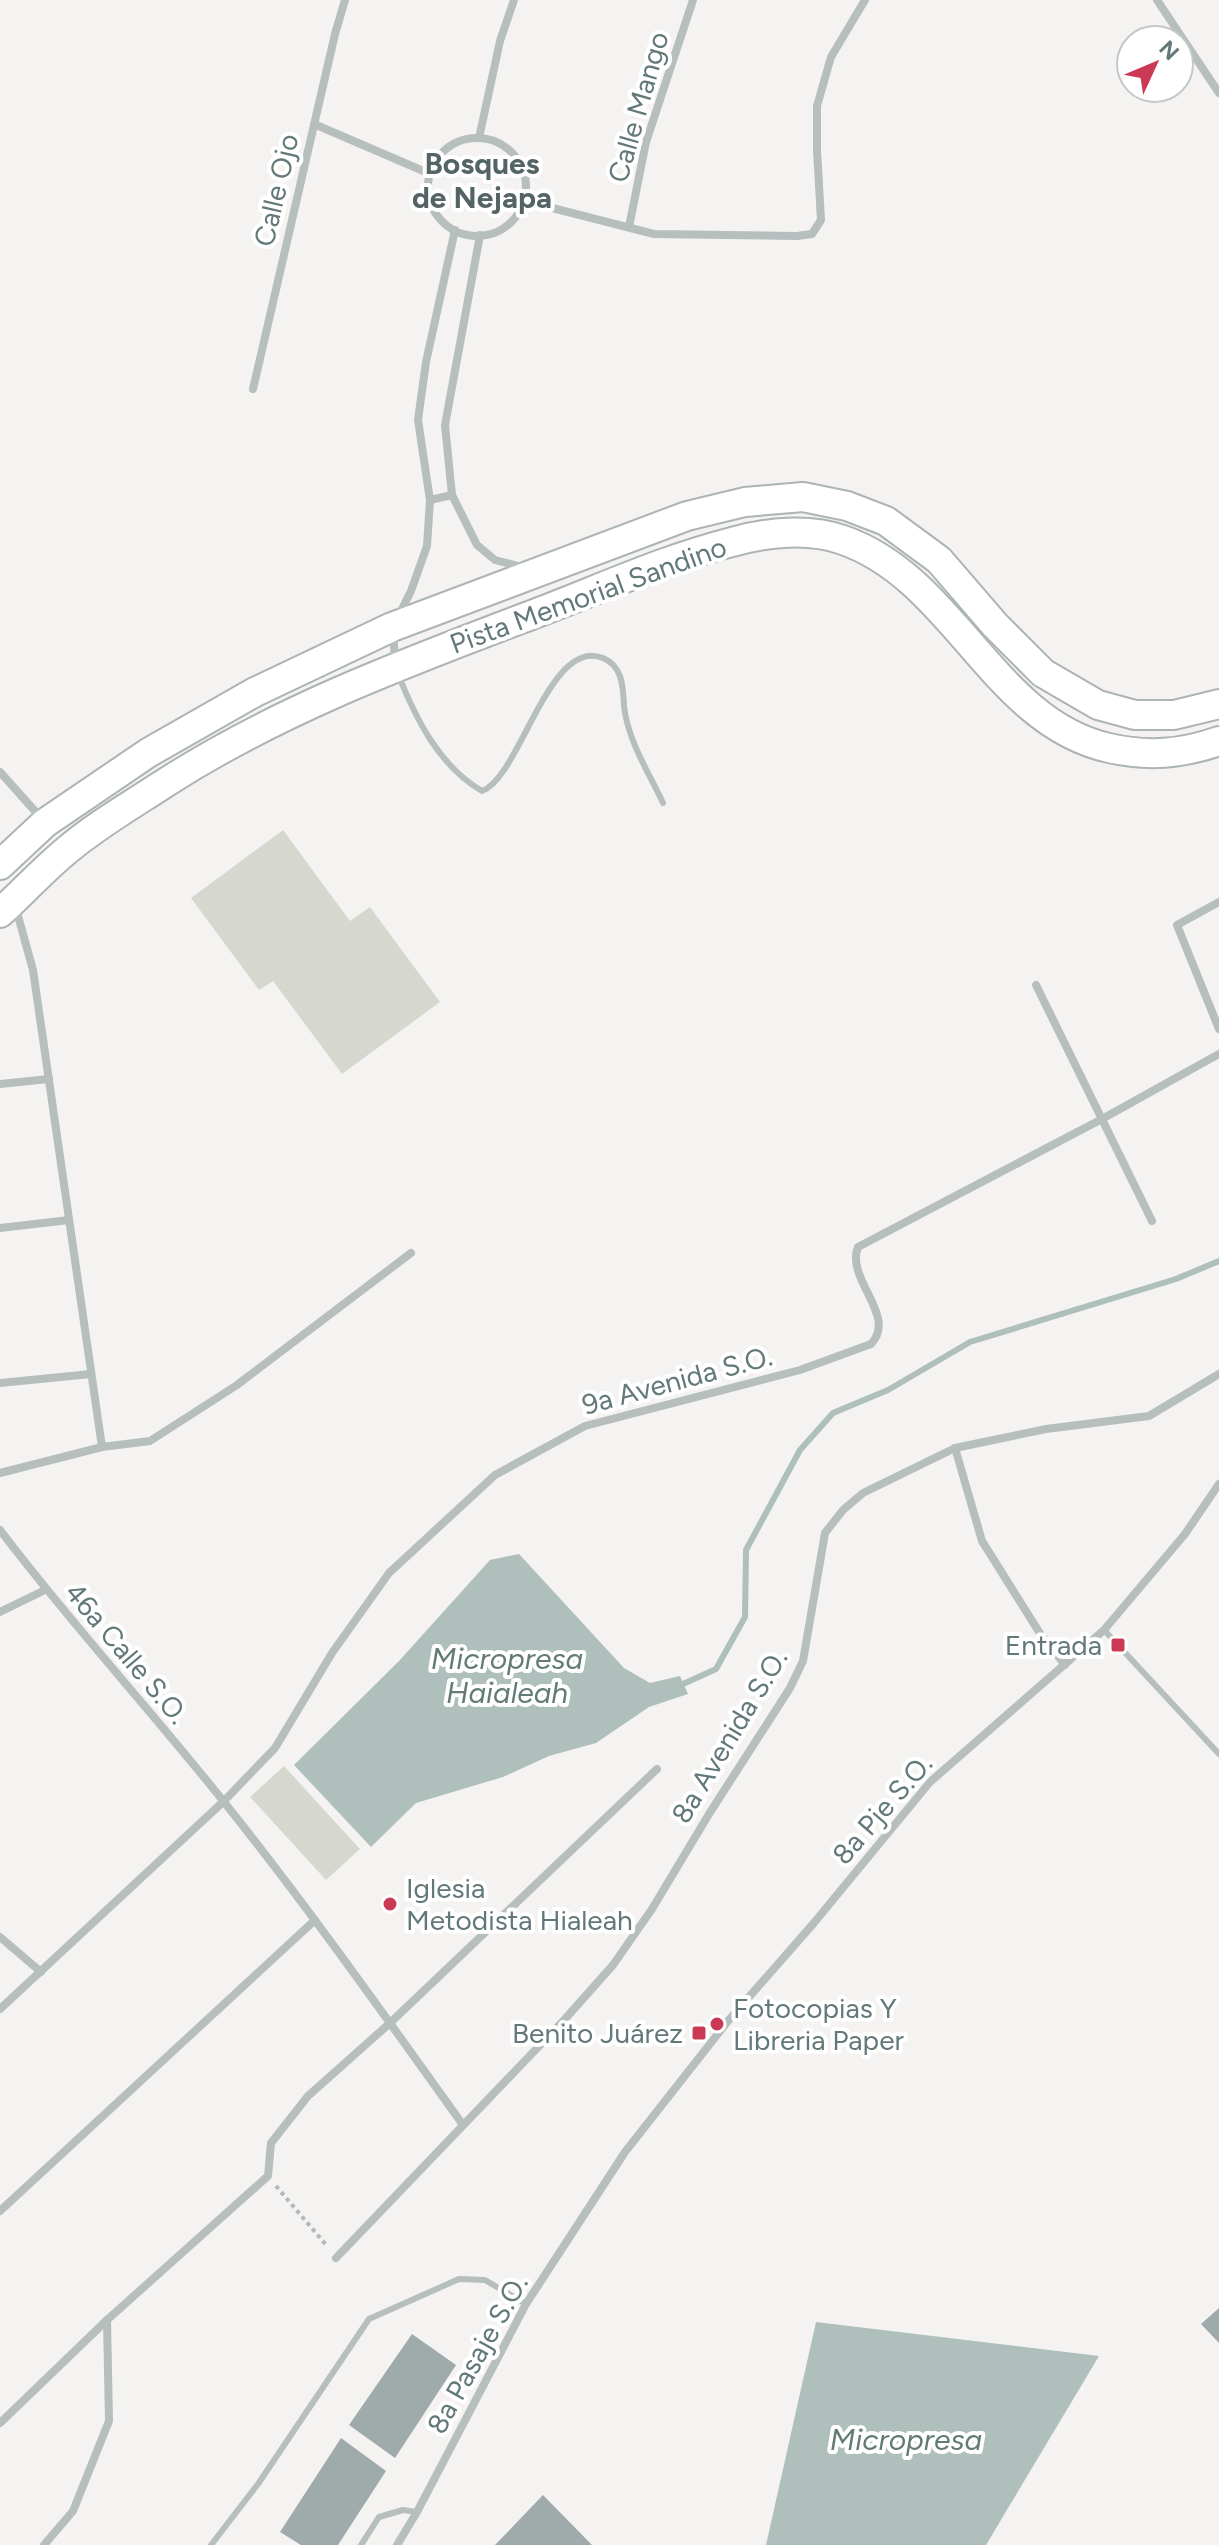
<svg xmlns="http://www.w3.org/2000/svg" width="1219" height="2545" font-family="Figtree,sans-serif">
<rect width="100%" height="100%" fill="#f4f3f1"/>
<!-- green -->
<g fill="#d6d8d0">
<path d="M283 830 350 921 370 907 440 1002 342 1074 273 981 259 990 191 898Z"/>
<path d="M284 1766 360 1849 326 1880 250 1797Z"/>
</g>
<!-- water -->
<g fill="#afbfbc">
<path d="M519 1554 624 1668 650 1683 680 1676 688 1694 649 1707 596 1743 549 1756 503 1777 416 1803 371 1847 294 1765 399 1661 490 1560Z"/>
<path d="M816 2322 1099 2356 986 2545H766Z"/>
</g>
<g fill="none" stroke-linecap="round" stroke-linejoin="round">
<!-- stream -->
<path stroke="#afbfbc" stroke-width="6" d="M683 1684 716 1669 745 1617 746 1550 800 1450 833 1413 888 1390 970 1342 1176 1279 1219 1261"/>
</g>
<!-- building -->
<g fill="#9fabab">
<path d="M1219 2308V2343L1201 2324Z"/>
<path d="M412 2334 456 2365 395 2458 349 2425Z"/>
<path d="M341 2438 386 2471 338 2545H301L280 2532Z"/>
<path d="M543 2495 592 2545H495Z"/>
</g>
<g fill="none" stroke-linecap="round" stroke-linejoin="round">
<defs>
<g id="secondary">
<path d="M0 865 45 823 148 753 255 692 392 627 687 516 745 502 803 497 847 506 886 521 939 560 995 625 1043 673 1098 705 1135 715H1174L1219 704"/>
<path d="M0 913C22 893 43 870 66 851 95 826 133 804 165 783 280 709 408 662 534 614 600 589 665 559 732 542 767 532 809 528 843 540 955 579 993 722 1109 748 1148 757 1182 754 1219 741"/>
</g>
</defs>
<!-- secondary casing -->
<use href="#secondary" stroke="#acb4b5" stroke-width="32"/>
<!-- path -->
<path stroke="#b3b8b8" stroke-width="4" stroke-dasharray="4 4" stroke-linecap="butt" d="M276 2186 327 2246"/>
<!-- lane -->
<g stroke="#b7bebe" stroke-width="6">
<path d="M398 674C416 719 439 766 482 791 520 778 549 636 603 658 623 666 623 688 624 706 628 741 648 771 663 803"/>
<path d="M1104 1630 1219 1754"/>
<path d="M211 2545 258 2484 369 2319 459 2279 485 2280 526 2304"/>
<path d="M361 2545 379 2517 403 2510 417 2512"/>
</g>
<!-- street -->
<g stroke="#b7bebe" stroke-width="8">
<path d="M1157 0 1219 93"/>
<path d="M314 124 428 173"/>
<circle cx="477" cy="187" r="49"/>
<path d="M479 138 500 41 514 0"/>
<path d="M525 201 654 234 797 236 812 234 821 220 817 150V106L831 57 865 0"/>
<path d="M629 227 646 142 693 0"/>
<path d="M480 235 445 425 452 495 477 545 495 560 526 568"/>
<path d="M253 389 335 34 345 0"/>
<path d="M430 500 452 495"/>
<path d="M399 615 411 591 427 546 430 500 418 420 426 362 455 230"/>
<path d="M393 631 395 661"/>
<path d="M0 772 42 819"/>
<path d="M1219 902 1177 925 1219 1029"/>
<path d="M15 905 33 970 102 1447"/>
<path d="M1036 985 1152 1221"/>
<path d="M0 1084 49 1079"/>
<path d="M0 1228 69 1220"/>
<path d="M0 1383 91 1374"/>
<path d="M955 1448 982 1541 1041 1635 1065 1665"/>
<path d="M0 1473 102 1447 150 1441 237 1385 411 1253"/>
<path d="M0 1530C71 1624 151 1710 224 1802 308 1907 385 2016 463 2125"/>
<path d="M0 1612 45 1590"/>
<path d="M0 1937 41 1972"/>
<path d="M0 2009 224 1801 275 1748 332 1653 389 1573 495 1475 585 1426 800 1370 871 1344C898 1316 845 1279 858 1247L1102 1119 1219 1054"/>
<path d="M0 2211 315 1920"/>
<path d="M336 2258 565 2019 613 1965 652 1909 709 1814 790 1688 803 1661 825 1533 843 1510 863 1493 955 1448 1046 1429 1149 1416 1219 1374"/>
<path d="M0 2423 107 2320 268 2176 271 2143 308 2096 390 2023 657 1769"/>
<path d="M44 2545 73 2511 109 2421 107 2320"/>
<path d="M397 2545 417 2512 526 2304 625 2152 728 2021 813 1924 930 1782 1104 1630 1185 1534 1219 1484"/>
</g>
<!-- secondary -->
<use href="#secondary" stroke="#fff" stroke-width="28"/>
</g>
<!-- markers -->
<g fill="#cc3955" stroke="#fff" stroke-width="3">
<rect x="1110" y="1637" width="16" height="16" rx="4"/>
<circle cx="390" cy="1904" r="8"/>
<circle cx="717" cy="2024" r="8"/>
<rect x="691" y="2025" width="16" height="16" rx="4"/>
</g>
<g text-anchor="middle" dominant-baseline="central" stroke-width="8" stroke-linejoin="round" paint-order="stroke">
<!-- street labels -->
<g font-size="28" fill="#637879" stroke="#fff">
<text transform="translate(638 107) rotate(-74)">Calle Mango</text>
<text transform="translate(276 190) rotate(-77)">Calle Ojo</text>
<text transform="translate(588 595) rotate(-20)">Pista Memorial Sandino</text>
<text transform="translate(677 1380) rotate(-15)">9a Avenida S.O.</text>
<text transform="translate(127 1653) rotate(50)">46a Calle S.O.</text>
<text transform="translate(729 1736) rotate(-59)">8a Avenida S.O.</text>
<text transform="translate(882 1809) rotate(-49)">8a Pje S.O.</text>
<text transform="translate(477 2354) rotate(-61)">8a Pasaje S.O.</text>
</g>
<!-- poi labels -->
<g font-size="28" fill="#637879" stroke="#fff" text-anchor="end">
<text x="1102" y="1645">Entrada</text>
<text x="406" y="1888" text-anchor="start">Iglesia<tspan x="406" dy="32">Metodista Hialeah</tspan></text>
<text x="733" y="2008" text-anchor="start">Fotocopias Y<tspan x="733" dy="32">Libreria Paper</tspan></text>
<text x="683" y="2033">Benito Juárez</text>
</g>
<!-- neighbourhood labels -->
<g font-size="30" font-weight="bold" fill="#546464" stroke="#fff">
<text x="482" y="163">Bosques<tspan x="482" dy="34">de Nejapa</tspan></text>
</g>
<!-- water labels -->
<g font-size="30" font-style="italic" fill="#637b77" stroke="#fff">
<text x="507" y="1658">Micropresa<tspan x="507" dy="34">Haialeah</tspan></text>
<text x="906" y="2439">Micropresa</text>
</g>
</g>
<!-- north arrow -->
<g transform="translate(1155 64) rotate(46)"><circle r="38" fill="#ffffff" stroke="#c1c9c9" stroke-width="2"/>
<path d="M0-6L14 30L0 20L-14 30Z" fill="#cc3955"/>
<text y="-12" font-size="22" font-weight="bold" text-anchor="middle" fill="#637879">N</text>
</g>
</svg>
